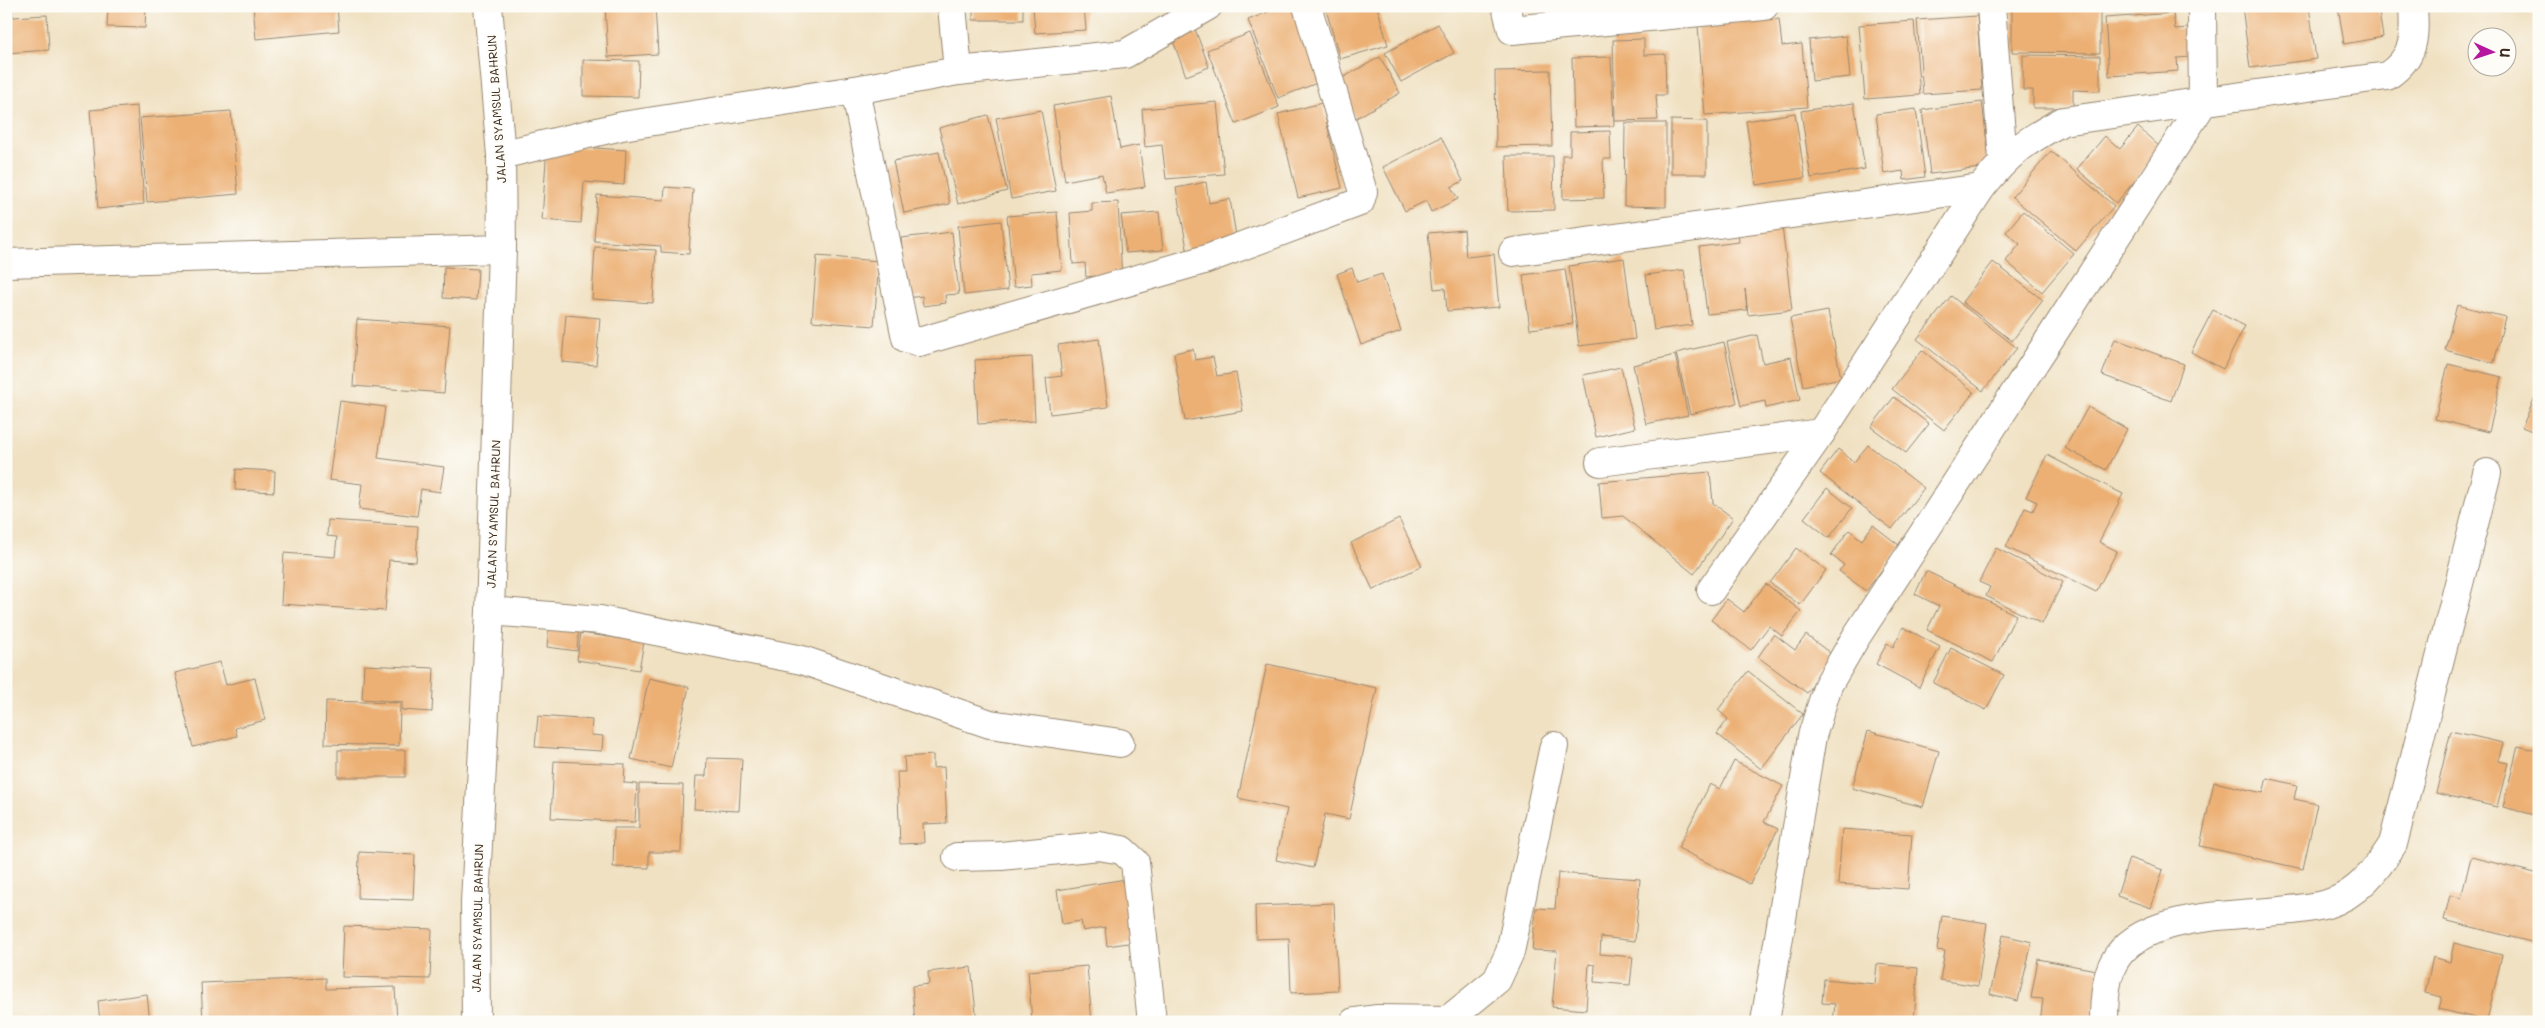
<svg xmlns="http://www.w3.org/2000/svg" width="2545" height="1028" font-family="Mali,sans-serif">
<rect width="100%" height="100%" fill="#fdfcf7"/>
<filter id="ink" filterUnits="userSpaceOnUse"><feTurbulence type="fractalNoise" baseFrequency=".02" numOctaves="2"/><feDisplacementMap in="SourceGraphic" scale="10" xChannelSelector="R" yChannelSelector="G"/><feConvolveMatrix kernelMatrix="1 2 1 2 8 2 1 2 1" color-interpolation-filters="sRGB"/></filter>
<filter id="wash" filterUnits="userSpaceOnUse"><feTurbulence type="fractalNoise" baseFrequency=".0096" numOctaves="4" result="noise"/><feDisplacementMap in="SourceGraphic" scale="20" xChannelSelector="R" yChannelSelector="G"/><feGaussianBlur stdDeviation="1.12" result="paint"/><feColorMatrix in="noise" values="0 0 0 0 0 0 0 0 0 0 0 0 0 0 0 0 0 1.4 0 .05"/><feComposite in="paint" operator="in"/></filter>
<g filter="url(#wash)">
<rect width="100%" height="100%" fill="#f0e1c2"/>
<g id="blocks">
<!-- building -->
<g fill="#ecb074">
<path d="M6 6H12L13 17 47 15 49 50 6 53Z"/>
<path d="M108 6H146L145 28 107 27Z"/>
<path d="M253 6H337L339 31 256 39Z"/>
<path d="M605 6H655L658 54 608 57Z"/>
<rect x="973" y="6" width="50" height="14"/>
<path d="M1033 6H1084L1086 30 1035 33Z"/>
<path d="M1283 6H1297L1325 80 1278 98 1248 20Z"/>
<path d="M1325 6H1377L1388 45 1340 59Z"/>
<path d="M2012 6H2100V53L2012 52Z"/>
<path d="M2133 6H2173L2174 9 2133 12Z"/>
<path d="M2242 6H2309L2316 59 2250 68Z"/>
<path d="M2338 6H2378L2383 37 2344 44Z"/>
<path d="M2173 13 2175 29 2189 28 2191 57 2177 58 2178 71 2109 76 2105 18Z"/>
<path d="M1977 16 1982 90 1923 94 1917 20Z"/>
<path d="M1779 19 1782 46 1802 44 1807 107 1705 115 1698 26Z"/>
<path d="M1914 21 1920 95 1865 99 1859 25Z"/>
<path d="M1438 24 1454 53 1401 82 1385 53Z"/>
<path d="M1195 29 1209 67 1186 76 1172 38Z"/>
<path d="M1250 33 1279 107 1236 124 1207 50Z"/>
<path d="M1846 36 1850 77 1812 81 1809 40Z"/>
<path d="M1644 39V55L1665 54 1666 95H1656L1658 120 1615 121 1613 40Z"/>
<path d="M2023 55 2100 56V91L2073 90V108H2033V90H2023Z"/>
<path d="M1380 57 1400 93 1356 118 1335 82Z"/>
<path d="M1611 57 1614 126 1574 127 1572 58Z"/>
<path d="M583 60 639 61 638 97 583 96Z"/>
<path d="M1550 70 1552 146 1496 147 1495 71Z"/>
<path d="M1111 96 1120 149 1139 145 1145 187 1106 193 1102 174 1065 181 1053 106Z"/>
<path d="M1217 102 1224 174 1166 179 1162 145 1145 147 1142 109Z"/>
<path d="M1982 102 1990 167 1930 174 1922 110Z"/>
<path d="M1322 103 1342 188 1298 198 1278 114Z"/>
<path d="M1854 103 1865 169 1811 178 1801 111Z"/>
<path d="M137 106 144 204 98 209 90 110Z"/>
<path d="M1916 109 1925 177 1904 180 1903 171 1884 174 1876 114Z"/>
<path d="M1041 110 1056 191 1011 199 996 118Z"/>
<path d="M231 111 238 194 147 202 140 118Z"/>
<path d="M1795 113 1805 178 1756 185 1746 121Z"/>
<path d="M988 115 1007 191 958 204 939 128Z"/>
<path d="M1671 120 1707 121V174H1671Z"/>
<path d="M1625 123H1666V207L1624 206Z"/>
<path d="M2138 127 2162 149 2116 203 2077 169 2105 136 2120 149Z"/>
<path d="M1610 131 1611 159H1603L1604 198 1563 199 1562 155H1570V132Z"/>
<path d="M1441 137 1463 181 1451 187 1458 199 1431 212 1426 201 1405 211 1383 167Z"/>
<path d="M547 145 626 150 624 185 584 182 581 223 542 220Z"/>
<path d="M2051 151 2114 206 2076 251 2012 197Z"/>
<path d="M939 152 950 204 904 213 893 161Z"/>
<path d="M1506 156H1553L1554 210 1508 211Z"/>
<path d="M1206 182 1209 203 1230 199 1236 236 1215 240 1217 249 1188 254 1176 188Z"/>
<path d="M665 187 693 189 689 254 661 252V246L594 241 597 195 664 200Z"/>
<path d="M1118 202 1122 280 1097 282 1096 276 1086 277 1085 263 1073 264 1070 213 1092 211V203Z"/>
<path d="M2023 211 2074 254 2042 292 2006 261 2020 244 2006 232Z"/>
<path d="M1057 212 1062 270 1031 273 1032 285 1014 287 1007 216Z"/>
<path d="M1159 212 1163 250 1126 253 1121 215Z"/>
<path d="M1001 221 1008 290 964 295 958 226Z"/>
<path d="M1782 226 1792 310 1748 315 1745 289 1747 310 1707 314 1699 247 1739 242 1738 232Z"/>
<path d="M1464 230 1466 257 1494 254 1499 307 1447 311 1445 288 1434 289 1428 233Z"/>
<path d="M952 232 959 294 945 295 946 303 923 306 922 296 907 298 901 238Z"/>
<path d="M595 247 656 250 653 303 592 299Z"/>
<path d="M817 256 879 261 874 326 812 321Z"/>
<path d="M1624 258 1635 339 1579 346 1569 266Z"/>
<path d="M1993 262 2043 300 2012 341 1962 302Z"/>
<path d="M444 267 478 269 476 300 443 298Z"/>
<path d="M1352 268 1357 282 1382 274 1401 331 1361 345 1337 274Z"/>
<path d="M1565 269 1573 324 1530 329 1523 275Z"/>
<path d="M1684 270 1692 325 1654 330 1646 275Z"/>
<path d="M1951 296 2017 348 1983 391 1917 339Z"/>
<path d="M2457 305 2505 317 2494 363 2445 350Z"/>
<path d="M2213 310 2245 326 2223 369 2191 352Z"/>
<path d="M1828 311 1841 378 1803 386 1790 318Z"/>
<path d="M566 315 600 318 596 365 562 362Z"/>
<path d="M357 319 450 326 444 393 353 386Z"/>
<path d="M1757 335 1763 363 1791 357 1800 400 1766 408 1765 401 1741 406 1727 342Z"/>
<path d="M1099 339 1108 407 1050 414 1046 378 1062 376 1058 345Z"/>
<path d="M2115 339 2184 364 2171 401 2102 375Z"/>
<path d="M1724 342 1737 403 1690 414 1676 353Z"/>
<path d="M1193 349 1195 360 1213 357 1217 376 1236 373 1243 411 1185 421 1174 353Z"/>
<path d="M1922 350 1974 392 1944 430 1892 389Z"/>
<path d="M1675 355 1688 415 1646 424 1633 365Z"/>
<path d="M1032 357 1035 421 978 424 975 360Z"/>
<path d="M2448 364 2502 377 2489 432 2435 419Z"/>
<path d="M1621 367 1635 428 1596 437 1583 375Z"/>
<path d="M2539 388V434L2522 427Z"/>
<path d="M1894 397 1929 424 1906 453 1871 427Z"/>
<path d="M340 401 385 407 378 458 444 467 440 492 421 489 417 516 359 509 362 484 329 480Z"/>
<path d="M2088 407 2127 429 2106 470 2065 448Z"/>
<path d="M1868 445 1924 488 1892 529 1820 473 1838 449 1854 462Z"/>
<path d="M2047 455 2123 494 2099 542 2117 551 2096 592 2006 547 2025 508 2033 511 2037 502 2026 497Z"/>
<path d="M236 469 275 471 274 492 235 490Z"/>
<path d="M1710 472 1713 503 1733 518 1694 574 1623 516 1602 518 1599 482Z"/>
<path d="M1827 488 1852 508 1829 538 1804 518Z"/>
<path d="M1399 519 1422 566 1373 590 1351 543Z"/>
<path d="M328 520 418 526 416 562 389 560 385 611 281 604 284 553 335 557 337 537 327 536Z"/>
<path d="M1873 525 1900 546 1866 591 1839 571 1844 565 1831 555 1849 530 1862 540Z"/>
<path d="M1796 548 1826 570 1800 605 1770 583Z"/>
<path d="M1996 548 2063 582 2042 624 1986 596 1990 587 1979 582Z"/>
<path d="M1926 571 2016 615 1993 662 1927 630 1939 606 1915 594Z"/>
<path d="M1766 584 1801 611 1782 636 1769 626 1751 650 1711 620 1727 599 1744 612Z"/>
<path d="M549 622 579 625 577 651 547 647Z"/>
<path d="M1903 627 1940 647 1919 687 1876 664 1887 643 1893 647Z"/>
<path d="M581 633 644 642 639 670 577 660Z"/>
<path d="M1774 634 1795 650 1806 635 1834 656 1807 693 1758 657Z"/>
<path d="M1951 648 2004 675 1986 710 1933 683Z"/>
<path d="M220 662 226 685 255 678 265 720 235 728 237 736 193 747 175 673Z"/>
<path d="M1267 664 1377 688 1349 819 1325 814 1313 868 1276 860 1287 809 1238 798Z"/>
<path d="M364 665 434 668 432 712 402 710V702L362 699Z"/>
<path d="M1748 671 1803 714 1761 769 1717 734 1728 719 1718 710Z"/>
<path d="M649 678 689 687 671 768 631 759Z"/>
<path d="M326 701 400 703 399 746 325 744Z"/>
<path d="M538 716 592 720 591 735 603 736 602 751 535 747Z"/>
<path d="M1868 731 1939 751 1923 807 1852 788Z"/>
<path d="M2451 731 2503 743 2498 761 2508 763 2497 807 2436 793Z"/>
<path d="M2518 746 2539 751V816L2503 807Z"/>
<rect x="338" y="750" width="67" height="27"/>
<path d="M933 755V768L944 767 947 823 923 824 924 843 900 844 897 772H905L904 757Z"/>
<path d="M707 758 742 759 739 811 694 809 696 776H706Z"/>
<path d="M554 761 625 764 624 783 637 784 635 822 551 818Z"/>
<path d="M1734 761 1783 786 1764 822 1778 829 1750 884 1678 848 1710 784 1720 789Z"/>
<path d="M2267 778 2297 785 2294 799 2317 804 2303 869 2200 846 2214 782 2263 793Z"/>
<path d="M639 784 683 785 681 852H649V868L613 867 614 828H639Z"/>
<path d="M1842 829 1912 834 1908 889 1838 884Z"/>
<path d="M359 852 415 855 413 900 358 898Z"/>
<path d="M2471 857 2539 874V944L2444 920 2450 895 2461 898Z"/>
<path d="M2129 858 2163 870 2151 908 2117 896Z"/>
<path d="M1558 873 1640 879 1635 941 1601 937 1600 954 1633 957 1630 985 1594 982 1595 965 1589 964 1586 1010 1552 1007 1557 951 1532 950 1536 908 1555 909Z"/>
<path d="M1126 879 1135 942 1107 946 1105 927 1083 931 1081 921 1062 924 1057 890Z"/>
<path d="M1334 903 1338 991 1291 993 1289 938 1256 939 1255 906Z"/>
<path d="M1942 916 1987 923 1978 986 1940 980 1945 951 1937 950Z"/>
<path d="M344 926 432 929 430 979 342 977Z"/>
<path d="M2003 935 2032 942 2018 1001 1990 994Z"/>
<path d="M2454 943 2502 955 2487 1021 2439 1009 2442 997 2425 993 2433 957 2450 962Z"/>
<path d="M2038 959 2101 971 2091 1022H2040L2043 999 2031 998Z"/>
<path d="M1877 964 1918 968 1914 1022H1833L1835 1004 1822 1003 1824 979 1875 984Z"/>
<path d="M1087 966 1092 1022H1032L1028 971Z"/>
<path d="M971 967 977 1022H915L912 986 929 984 928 972Z"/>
<path d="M326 978V989L395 987 397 1022H203L201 983Z"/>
<path d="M147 994 150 1022H100L98 1001Z"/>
</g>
</g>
</g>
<g filter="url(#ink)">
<use href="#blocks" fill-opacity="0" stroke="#968670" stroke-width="1"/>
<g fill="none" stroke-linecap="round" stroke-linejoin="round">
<defs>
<g id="minor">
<path d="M952 6 958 71"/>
<path d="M1506 6 1512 30 1764 6"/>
<path d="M1991 6 2003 160"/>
<path d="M855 90 906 338 919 342 1207 259 1360 202 1363 192 1307 6"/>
<path d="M501 155 622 126 855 90 958 71 1125 54 1208 6"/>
<path d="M1513 252 1981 188"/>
<path d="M6 263 502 249"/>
<path d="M1600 462 1821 433"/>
<path d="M1711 590 1821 433 1981 188C2009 153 2024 142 2063 121L2387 76C2415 57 2415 38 2413 6"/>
<path d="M490 611 600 620 802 660 990 724 1120 743"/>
<path d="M957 857 1001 856 1099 846 1122 850 1135 862 1152 1022"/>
<path d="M476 1022 475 902 490 611 502 249 501 155 488 6"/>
<path d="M1354 1022 1376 1019 1448 1020 1497 980 1510 952 1554 746"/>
<path d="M1765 1022 1812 736 1828 685 1856 637 2203 103 2202 6"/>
<path d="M2104 1022C2104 1004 2105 978 2114 962 2146 903 2270 920 2327 904 2358 895 2377 869 2393 844L2487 473"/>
</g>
</defs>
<!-- minor casing -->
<use href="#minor" stroke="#968670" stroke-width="30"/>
<!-- minor -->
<use href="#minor" stroke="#fff" stroke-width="28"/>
</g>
</g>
<g text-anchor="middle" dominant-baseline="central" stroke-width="4" stroke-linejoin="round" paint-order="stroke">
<!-- street labels -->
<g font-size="12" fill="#3b2a1e" stroke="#fdfcf7">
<text transform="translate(496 109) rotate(-94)">JALAN SYAMSUL BAHRUN</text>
<text transform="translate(493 514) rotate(-88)">JALAN SYAMSUL BAHRUN</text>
<text transform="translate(477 918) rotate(-89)">JALAN SYAMSUL BAHRUN</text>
</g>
</g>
<!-- margin -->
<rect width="2545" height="1028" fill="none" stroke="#fdfcf7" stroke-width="25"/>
<!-- north arrow -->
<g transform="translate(2492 52) rotate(93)"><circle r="24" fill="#fdfcf7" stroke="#afa8a0"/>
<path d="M0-4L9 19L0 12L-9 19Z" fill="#b5179e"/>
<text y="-8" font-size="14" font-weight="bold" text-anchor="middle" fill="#3b2a1e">U</text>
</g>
</svg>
